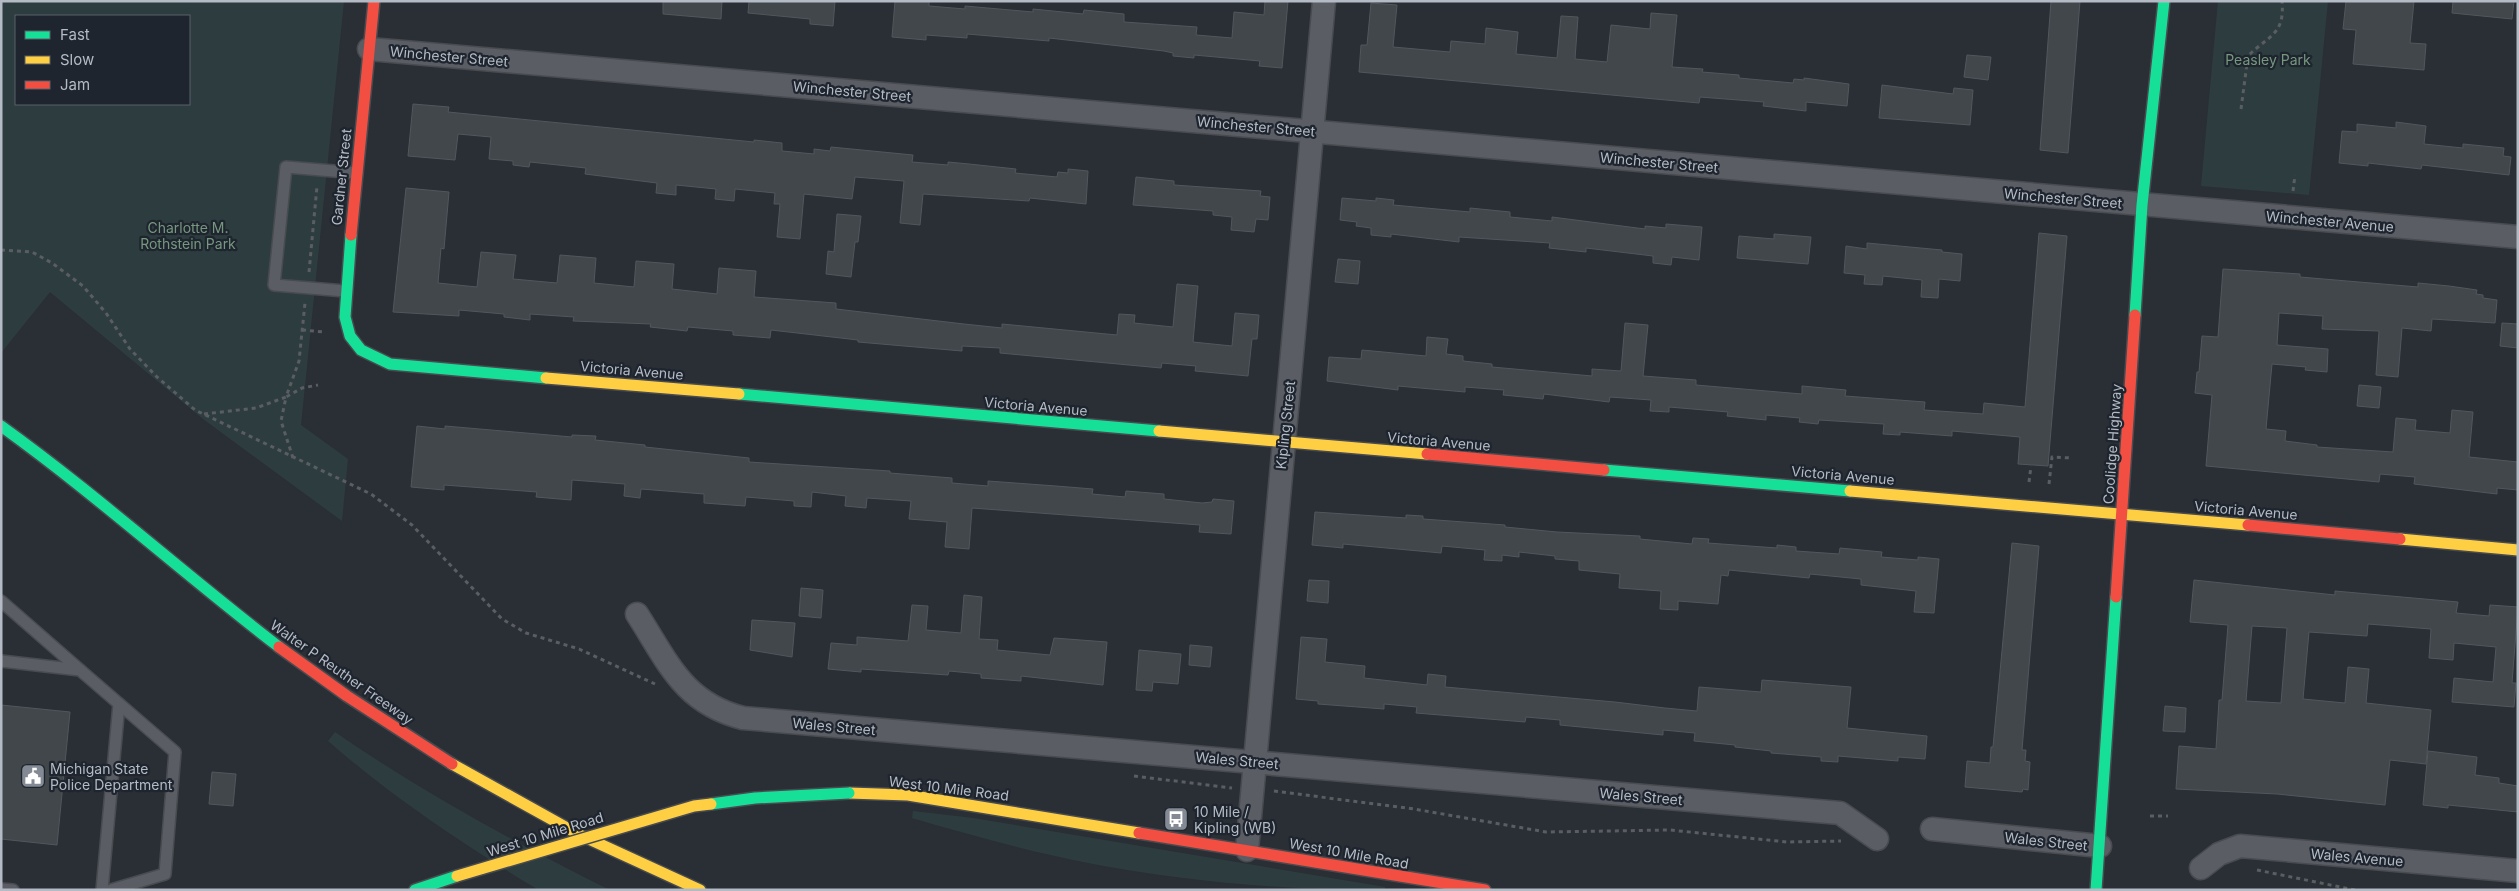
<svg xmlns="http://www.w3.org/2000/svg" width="2519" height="891" font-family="Inter,sans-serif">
<rect width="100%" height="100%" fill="#2a2f35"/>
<!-- green -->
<g fill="#2d3d3f" fill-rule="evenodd">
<path d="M1 1H344L301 425 348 459 342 521 203 419 50 292 1 353ZM16 16H189V104H16Z"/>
<path d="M2218 1H2328L2309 195 2201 186Z"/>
<path d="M335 732C422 792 515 843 610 890H539L527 883C457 840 390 795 328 741Z"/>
<path d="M913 811 973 818 1385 887V890C1285 890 1186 882 1088 863 1028 851 970 835 912 818Z"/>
</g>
<!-- building -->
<g fill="#42474c" stroke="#52565d" fill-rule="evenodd">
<path d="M663 1H722L721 19 663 14Z"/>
<path d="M749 1H835L833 26 810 24V19L748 13Z"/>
<path d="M895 1H929V6L965 9V6L1033 12V9L1083 14 1084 10 1124 14V22L1197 27 1196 35 1232 38 1234 12 1264 15 1265 1H1288L1282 68 1259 66 1260 61 1194 55V58L1173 56V53L1164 51 1049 38V41L967 34V38L926 35V40L892 37Z"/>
<path d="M2051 1H2080L2068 153 2040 150Z"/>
<path d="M2346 1H2414L2410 43 2426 44 2424 70 2353 64 2356 30 2343 29Z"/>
<path d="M2453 1H2514L2512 19 2452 13Z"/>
<path d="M1371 3 1397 5 1393 47 1450 52 1451 41 1485 44 1486 28 1518 32 1516 54 1557 58 1561 16 1578 17 1575 59 1607 62 1611 25 1650 29 1651 13 1677 15 1672 67 1703 69 1702 72 1739 75V78L1793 83 1794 79 1804 80V78L1849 84 1847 106 1806 102V111L1763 106 1764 102 1700 97 1699 103 1359 72 1361 45H1367Z"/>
<path d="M1967 55 1991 57 1988 80 1964 77Z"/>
<path d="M1882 85 1953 94 1954 88 1973 90 1970 125 1879 118Z"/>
<path d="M413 104 449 107 448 112 754 142V140L782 143V151L814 154V149L830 151 831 147 913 155 912 162 948 165V162L969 164 1016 169 1015 173 1057 177 1058 172 1068 173V169L1088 171 1086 204 1030 198 1029 201 923 194 920 225 900 223 904 181 855 177 852 199 804 194 800 239 777 237 780 204H774L775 193 735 189 734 201 715 199 716 189 676 185V195L656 193 657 183 585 174 586 168 530 162 529 167 513 165V161L489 159 491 137 458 134 455 160 408 156Z"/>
<path d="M2396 122 2426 126 2424 144 2463 148V144L2504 148 2503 156 2511 157 2509 175 2422 165 2421 169 2368 163V166L2339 163 2342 131 2357 132V124L2396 128Z"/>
<path d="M1136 177 1174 181V185L1261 191 1260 196 1270 197 1268 220 1256 219 1254 232 1231 230 1232 217 1213 215V211L1133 205Z"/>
<path d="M406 188 449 192 444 249 441 248 438 283 477 287 481 252 516 255 513 279 557 283 560 255 596 258 594 283 634 287 636 261 674 264 672 289 717 294 719 268 756 271 754 297 836 303V309L964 324 1002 328V324L1117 335 1119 314 1135 315 1134 323 1173 327 1177 284 1198 286 1193 342 1232 346 1235 313 1259 315 1257 339H1252L1248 376 1195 371 1196 366 1162 363 1161 368 1000 353V348L962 346V351L858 342V340L771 330 770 338 733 335V331L688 327 687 331 650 327 651 324 573 321 574 317 530 314V320L504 317V314L459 310V316L393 312Z"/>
<path d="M1342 198 1376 201V198L1394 200 1393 205 1470 212V208L1510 212V217L1552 221V217L1645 229V226L1666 228V224L1702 227 1699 260 1672 257 1671 265 1653 263V256L1586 248V252L1549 248 1550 243 1459 237V242L1391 234V237L1371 235V228L1356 226 1357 222 1340 220Z"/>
<path d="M837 214 861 216 858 242H855L851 277 826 274 828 251 834 252Z"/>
<path d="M2039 233 2067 236 2048 466 2018 464 2020 437 1952 431V436L1900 432V435L1883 434 1884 424 1819 420 1818 424 1799 422 1800 418 1766 415V420L1727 416 1728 412 1669 407V412L1650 411 1651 400 1610 397 1609 402 1544 394 1543 399 1503 395 1504 390 1465 387V392L1398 386V390L1327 381 1329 357 1361 359 1362 350 1426 356 1427 337 1448 339 1446 354 1463 356V361L1492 364V367L1592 376V369L1621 371 1625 323 1648 325 1643 376 1696 380V385L1802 394V386L1846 390 1845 396 1925 402 1924 410 1983 414 1984 403 2025 407Z"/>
<path d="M1774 234 1811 237 1808 264 1737 258 1739 236 1774 239Z"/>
<path d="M1867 243 1942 250V252L1962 254 1960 281 1939 279 1938 298 1921 297 1922 280 1883 276 1882 285 1864 284 1865 275 1844 273 1846 246 1867 249Z"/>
<path d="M1338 259 1360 261 1358 284 1335 282Z"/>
<path d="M2223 269 2300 274V277L2418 287V283L2449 286 2477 290 2476 294 2483 295V298L2497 300 2495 323 2432 319 2431 331 2402 328 2398 377 2376 375 2379 331 2322 329 2323 316 2279 313 2277 345 2328 349 2327 372 2305 370 2306 367 2272 364 2266 429 2286 431 2285 441 2317 445V447L2393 452 2396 418 2416 420 2415 430 2450 433 2452 410 2473 412 2469 457 2518 462V490L2497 488V494L2414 484 2415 477 2380 474 2379 482 2206 466 2212 395 2195 393 2197 372H2199L2202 336 2218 337Z"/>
<path d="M2502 323 2518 324V348L2500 346Z"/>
<path d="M2359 385 2381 387 2379 408 2357 406Z"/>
<path d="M417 426 445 429V426L572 437V435L596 436 595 440 645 445V447L749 458V462L890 471V473L952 478V483L988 486V481L1056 486 1093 489 1092 494 1125 497 1126 491 1164 494V499L1202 503 1212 502 1213 499 1234 501 1231 534 1199 532 1200 525 972 508 969 549 945 547 947 522 909 519 911 501 867 498 866 508 845 506 846 496 812 492 811 507 794 506V501L746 497 745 506 704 503V494L641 489 640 498 624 496 625 484 572 480 571 500 536 497 537 492 444 485V490L411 487Z"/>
<path d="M1315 512 1406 518V515L1423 516V519L1505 525V527L1557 532 1640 536V539L1692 544 1693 538 1709 539 1708 543 1777 548V545L1796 547V551L1839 554 1840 548 1882 552 1881 557 1918 560V557L1939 559 1934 613 1914 612 1916 591 1861 585V579L1810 574 1809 578 1729 570 1728 576 1721 575 1718 604 1678 601V610L1660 609 1661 591 1619 588 1620 574 1579 570V561L1555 559V556L1519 552V557L1502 555V561L1484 560 1485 550 1442 546 1441 553 1343 544V548L1312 545Z"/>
<path d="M2012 543 2039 546 2022 750H2026L2025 761 2030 762 2028 790 2023 789 2022 792 1965 787 1967 761 1990 763 1991 747H1993Z"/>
<path d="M1309 580 1329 581 1328 603 1307 601Z"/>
<path d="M2194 580 2335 595V591L2458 602 2456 613 2489 616 2490 605 2518 607 2512 683H2516L2514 707 2452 702 2454 678 2493 682 2496 647 2454 643 2453 660 2429 658 2431 629 2368 624 2367 636 2309 632 2303 699 2345 703 2348 667 2369 669 2366 703 2431 710 2426 764 2390 760 2385 805 2277 794 2176 789 2179 746 2216 749 2219 700H2222L2228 625 2190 622ZM2252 626 2287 628 2281 703 2246 701Z"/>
<path d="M801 588 823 590 821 618 799 616Z"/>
<path d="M964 595 982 597 979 639 998 640 997 650 1050 655 1054 638 1107 642 1103 685 1021 676V681L981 678V674L949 671 948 675 861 669V672L828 669 831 643 857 645V637L908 641 912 605 928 606 926 630 961 633Z"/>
<path d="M752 620 795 623 792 657 750 650Z"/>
<path d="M1301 637 1327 639 1325 662 1365 666 1364 678 1427 685 1428 674 1446 676 1445 687 1615 702 1665 708 1697 711 1699 687 1761 692 1762 680 1851 687 1847 728 1927 736 1925 759 1898 757V761L1838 756V762L1821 761V757L1771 753V751L1735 747V745L1694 741 1695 733 1663 730V735L1560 725V720L1526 717 1525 722 1416 713 1417 707 1384 704V709L1318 704V701L1296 699Z"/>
<path d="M1190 645 1212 647 1210 667 1189 665Z"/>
<path d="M1139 650 1181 654 1178 684 1153 682 1152 691 1136 690Z"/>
<path d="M1 705 70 712 57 845 1 839Z"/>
<path d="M2165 706 2186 708 2185 732 2163 731Z"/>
<path d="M2428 751 2477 757 2475 775 2499 778V783L2518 786V812L2448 805V808L2423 805Z"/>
<path d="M212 772 236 774 233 806 209 804Z"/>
</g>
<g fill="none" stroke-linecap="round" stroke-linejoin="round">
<defs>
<g id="lane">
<path d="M345 291 274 285 286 167 357 173"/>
<path d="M1 601 80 670"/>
<path d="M1 661 80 670 175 752 165 874 111 890"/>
<path d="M1 889 13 890"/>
<path d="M102 890 119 704"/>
</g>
<g id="street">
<path d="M369 49 2518 237"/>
<path d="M637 614C668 662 683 703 743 718L1840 813 1877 839"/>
<path d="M1932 829 2100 846"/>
<path d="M1247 850 1324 1"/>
<path d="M2201 868 2219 854 2240 846 2518 871"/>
</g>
<g id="fast">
<path d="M351 235 345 317 350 336 361 350 390 364 546 378"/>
<path d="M2135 315 2142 205 2164 1"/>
<path d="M739 394 1159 431"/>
<path d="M1 426C97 495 185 575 279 647"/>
<path d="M1604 470 1850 491"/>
<path d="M415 890 457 876"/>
<path d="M2096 890 2116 597"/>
</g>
<g id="slow">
<path d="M546 378 739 394"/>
<path d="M1159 431 1427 454"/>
<path d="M1850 491 2248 525"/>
<path d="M2400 539 2518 550"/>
<path d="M452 764 578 834 700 890"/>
<path d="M849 793 908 795 1139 833"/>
</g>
<g id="jam">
<path d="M351 235 374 1"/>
<path d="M1427 454 1604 470"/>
<path d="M2248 525 2400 539"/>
<path d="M2116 597 2135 315"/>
<path d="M279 647 347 696 452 764"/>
<path d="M1139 833 1485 890"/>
</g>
</defs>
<!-- lane casing -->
<use href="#lane" stroke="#484b50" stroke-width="14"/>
<!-- street casing -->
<use href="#street" stroke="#484b50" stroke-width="25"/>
<!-- fast casing -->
<use href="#fast" stroke="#484b50" stroke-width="14"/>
<!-- slow casing -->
<use href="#slow" stroke="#484b50" stroke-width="14"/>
<!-- jam casing -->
<use href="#jam" stroke="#484b50" stroke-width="14"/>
<!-- path -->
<g stroke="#5a5d62" stroke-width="3" stroke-dasharray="4 4" stroke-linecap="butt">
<path d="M2241 109 2248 56C2269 35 2285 35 2282 1"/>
<path d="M2293 191 2295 175"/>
<path d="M1 250 32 252 52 263 83 286 106 313 130 349 157 377 195 410 371 494 412 525 502 619 526 633 579 649 655 684"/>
<path d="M309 272 317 186"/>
<path d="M302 330 324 332"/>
<path d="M204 414 256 408 286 397 299 361 305 303"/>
<path d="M293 458 281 421 286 397 302 388 318 385"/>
<path d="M2029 482 2031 466"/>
<path d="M2049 484 2052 457 2072 458"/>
<path d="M1134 776 1232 788"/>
<path d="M1274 791 1414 809 1546 832 1670 830 1787 842 1841 841"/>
<path d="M2150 816H2168"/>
<path d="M2257 870 2355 890"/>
</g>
<!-- lane -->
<use href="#lane" stroke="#5a5d64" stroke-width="11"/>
<!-- street -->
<use href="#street" stroke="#5a5d64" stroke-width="22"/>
<!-- fast -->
<use href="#fast" stroke="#16e098" stroke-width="11"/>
<!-- slow -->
<use href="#slow" stroke="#ffcf43" stroke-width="11"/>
<!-- jam -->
<use href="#jam" stroke="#f24e42" stroke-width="11"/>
<defs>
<path id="fast-bridge" d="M711 804 755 798 849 793"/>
<path id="slow-bridge" d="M457 876 694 806 711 804"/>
</defs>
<!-- fast-bridge casing -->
<use href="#fast-bridge" stroke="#484b50" stroke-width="14" stroke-linecap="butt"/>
<!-- slow-bridge casing -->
<use href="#slow-bridge" stroke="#484b50" stroke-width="14" stroke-linecap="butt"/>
<!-- fast-bridge -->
<use href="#fast-bridge" stroke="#16e098" stroke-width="11"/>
<!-- slow-bridge -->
<use href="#slow-bridge" stroke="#ffcf43" stroke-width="11"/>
</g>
<!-- icons -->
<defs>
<symbol id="civic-square" viewBox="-11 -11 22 22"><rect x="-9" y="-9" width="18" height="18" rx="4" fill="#848a93" stroke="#1f252f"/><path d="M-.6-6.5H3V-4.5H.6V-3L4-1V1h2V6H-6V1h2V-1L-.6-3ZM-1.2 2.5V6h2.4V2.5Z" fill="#fff"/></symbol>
<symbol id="bus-square" viewBox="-11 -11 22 22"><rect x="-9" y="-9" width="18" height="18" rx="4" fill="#848a93" stroke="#1f252f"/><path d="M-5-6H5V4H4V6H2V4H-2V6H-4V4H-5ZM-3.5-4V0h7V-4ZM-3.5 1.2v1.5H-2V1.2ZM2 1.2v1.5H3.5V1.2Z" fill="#fff"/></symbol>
</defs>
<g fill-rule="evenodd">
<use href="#civic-square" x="19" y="762" width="28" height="28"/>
<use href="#bus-square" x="1162" y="805" width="28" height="28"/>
</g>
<g text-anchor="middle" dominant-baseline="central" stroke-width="4.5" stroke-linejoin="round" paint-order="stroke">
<!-- street labels -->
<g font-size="14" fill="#b5bbc5" stroke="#1f252f">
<text transform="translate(449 56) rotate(5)">Winchester Street</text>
<text transform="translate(852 91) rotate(5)">Winchester Street</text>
<text transform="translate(1256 126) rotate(5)">Winchester Street</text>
<text transform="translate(1659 162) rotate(5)">Winchester Street</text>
<text transform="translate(341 177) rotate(-84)">Gardner Street</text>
<text transform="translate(2063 198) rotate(5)">Winchester Street</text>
<text transform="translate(2330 221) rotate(5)">Winchester Avenue</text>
<text transform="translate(632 370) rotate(5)">Victoria Avenue</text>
<text transform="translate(1036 406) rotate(5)">Victoria Avenue</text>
<text transform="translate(1285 425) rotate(-84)">Kipling Street</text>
<text transform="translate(1439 441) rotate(5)">Victoria Avenue</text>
<text transform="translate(2112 444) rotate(-86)">Coolidge Highway</text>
<text transform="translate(1843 475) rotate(5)">Victoria Avenue</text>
<text transform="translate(2246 510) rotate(5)">Victoria Avenue</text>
<text transform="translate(342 672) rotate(35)">Walter P Reuther Freeway</text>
<text transform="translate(834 726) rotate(5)">Wales Street</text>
<text transform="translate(1237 760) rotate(5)">Wales Street</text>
<text transform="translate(949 788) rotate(7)">West 10 Mile Road</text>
<text transform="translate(1641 796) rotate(5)">Wales Street</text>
<text transform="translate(545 834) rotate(-17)">West 10 Mile Road</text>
<text transform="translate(2046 841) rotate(6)">Wales Street</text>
<text transform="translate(1349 853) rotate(10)">West 10 Mile Road</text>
<text transform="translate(2357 857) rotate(5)">Wales Avenue</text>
</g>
<!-- park labels -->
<g font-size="14" fill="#76987e" stroke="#1f252f">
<text x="2268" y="59">Peasley Park</text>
<text x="188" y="227">Charlotte M.<tspan x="188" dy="16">Rothstein Park</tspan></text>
</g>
<!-- poi labels -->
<g font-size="14" fill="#b5bbc5" stroke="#1f252f" text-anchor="start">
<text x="50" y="768">Michigan State<tspan x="50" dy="16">Police Department</tspan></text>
<text x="1194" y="811">10 Mile /<tspan x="1194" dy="16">Kipling (WB)</tspan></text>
</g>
</g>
<!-- border -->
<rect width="2519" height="891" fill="none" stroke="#b5bbc5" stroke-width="5"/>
<!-- legend -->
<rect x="15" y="15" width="175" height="90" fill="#1f252f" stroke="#5b616b"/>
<rect x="25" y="31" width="25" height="8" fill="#16e098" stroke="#5b616b"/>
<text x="60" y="40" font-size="15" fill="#b5bbc5">Fast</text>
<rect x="25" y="56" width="25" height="8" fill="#ffcf43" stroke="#5b616b"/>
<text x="60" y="65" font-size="15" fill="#b5bbc5">Slow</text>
<rect x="25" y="81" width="25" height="8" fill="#f24e42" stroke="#5b616b"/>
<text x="60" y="90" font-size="15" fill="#b5bbc5">Jam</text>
</svg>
